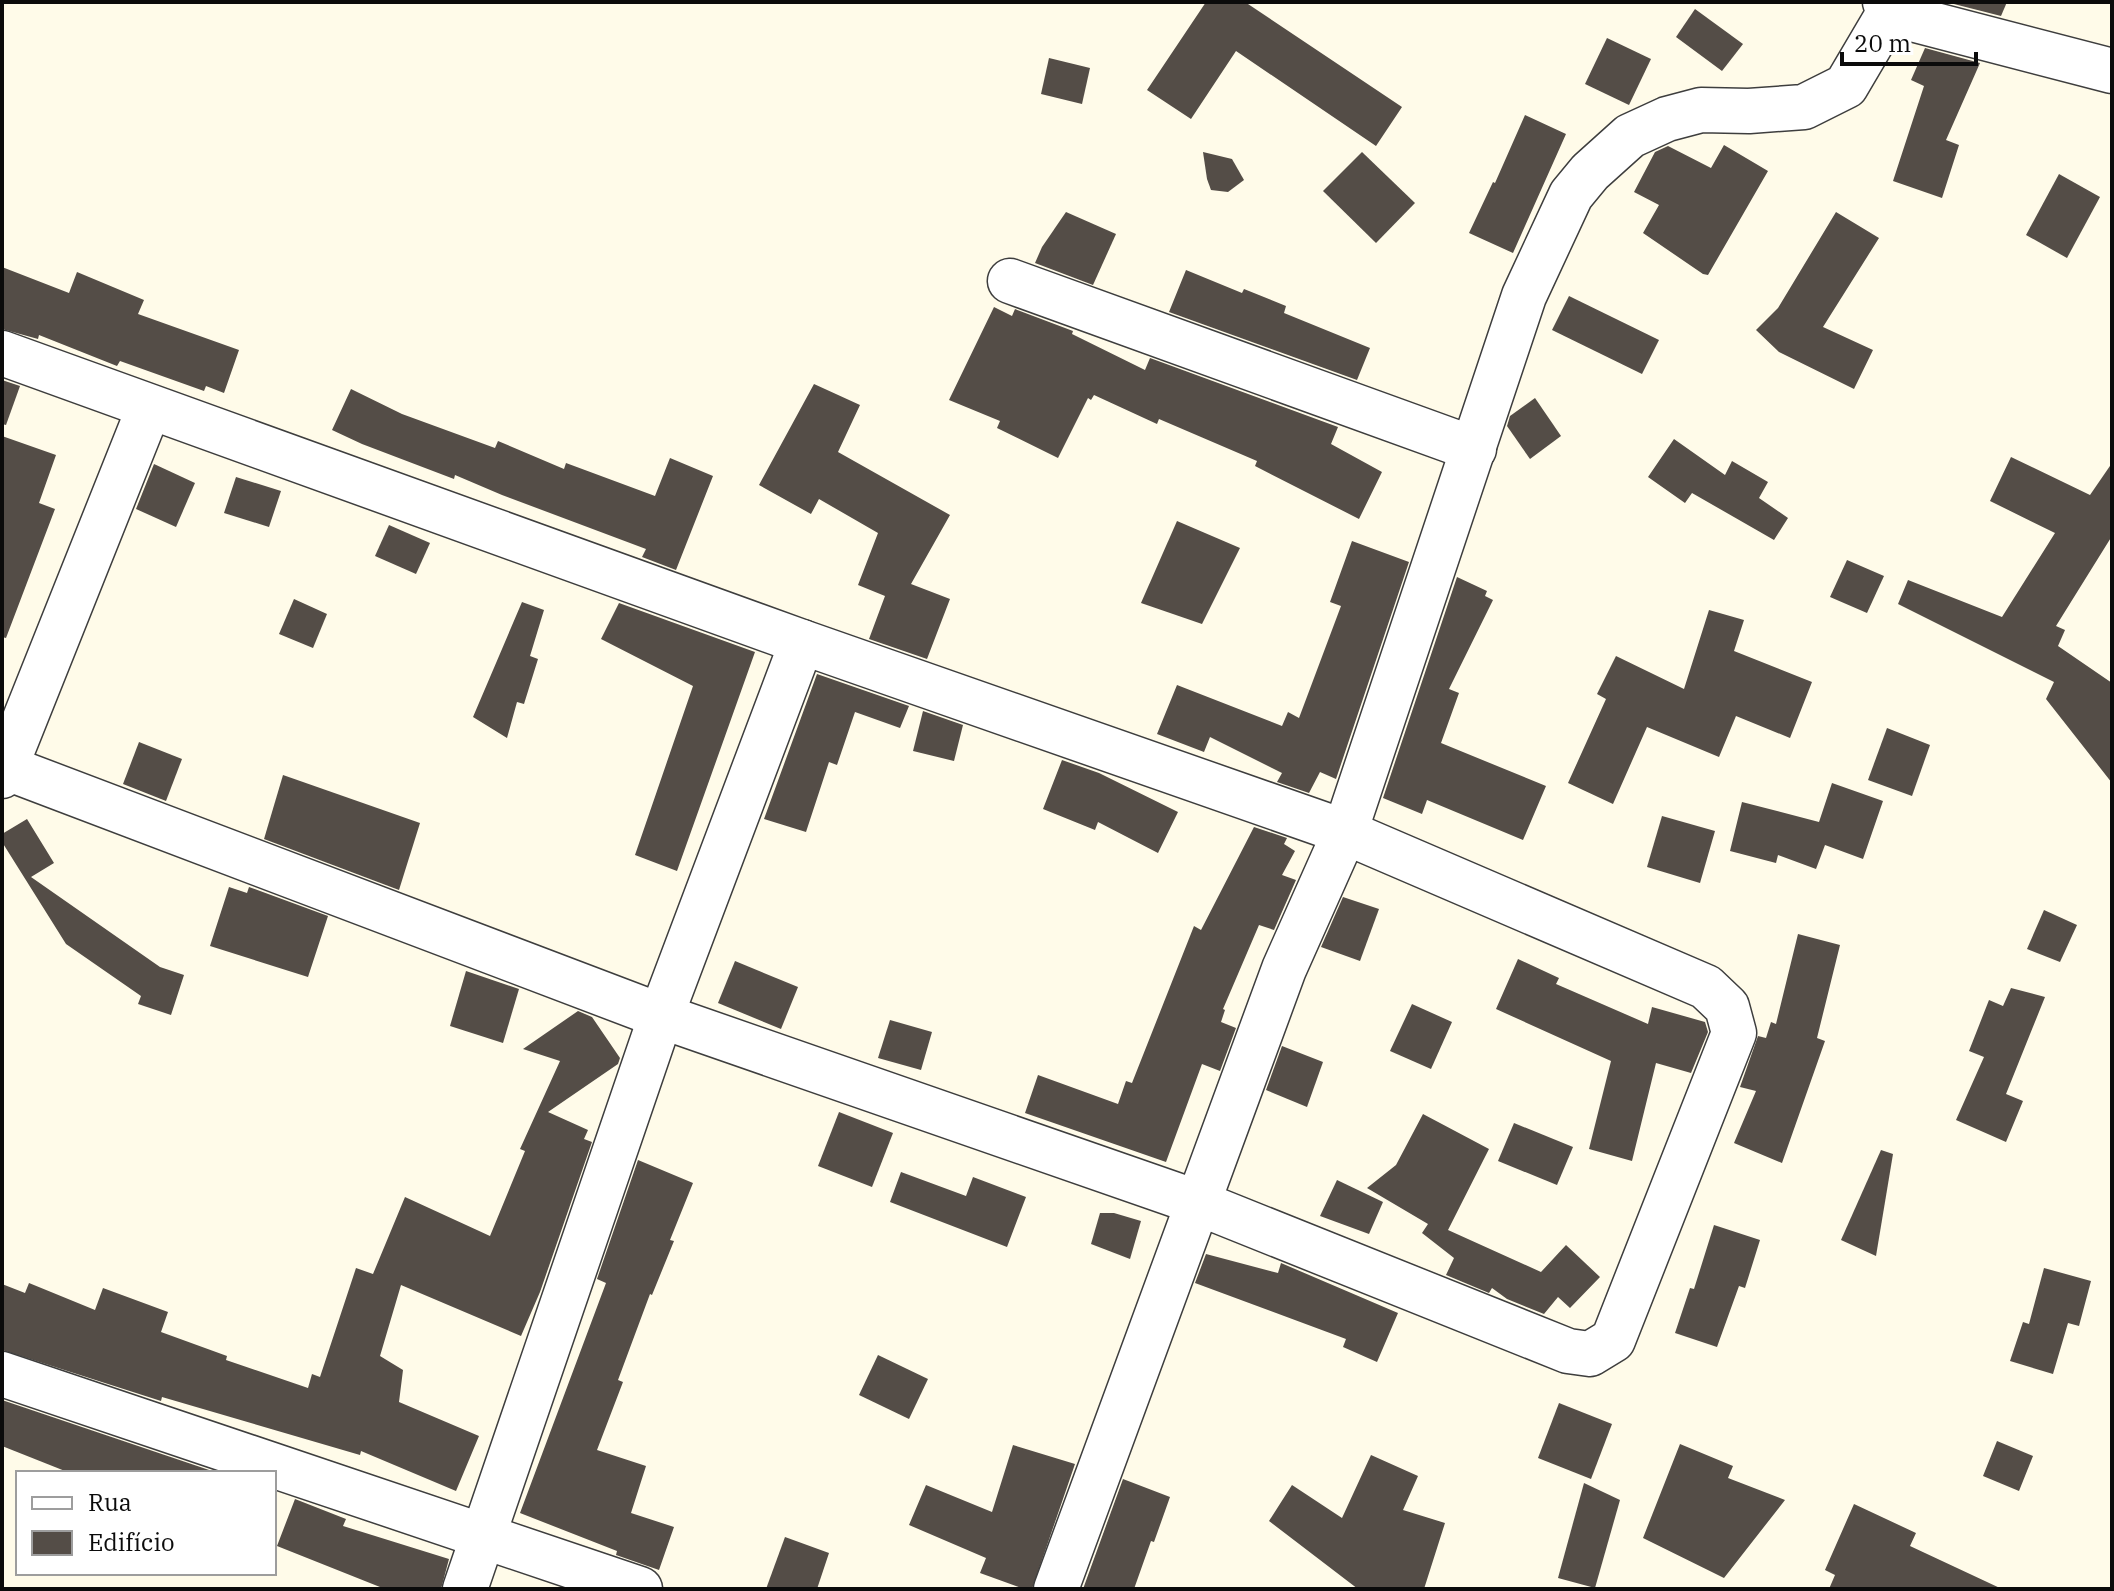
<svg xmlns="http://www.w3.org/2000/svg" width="2114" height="1591" font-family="'IBM Plex Serif',serif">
<rect width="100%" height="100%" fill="#fffbe9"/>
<!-- building -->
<g fill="#544d47">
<path d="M1206 2H1245L1402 107 1376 146 1236 51 1191 119 1147 90Z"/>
<path d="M1946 2H2007L2001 16Z"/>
<path d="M1695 9 1743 44 1722 71 1676 37Z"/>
<path d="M1607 38 1651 59 1629 105 1585 84Z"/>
<path d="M1925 48 1980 63 1946 140 1959 145 1942 198 1893 181 1924 86 1911 80Z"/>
<path d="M1049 58 1090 68 1082 104 1041 94Z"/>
<path d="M1525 115 1566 134 1513 253 1469 233 1493 182 1495 183Z"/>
<path d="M1724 145 1768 171 1708 275 1703 274 1643 233 1659 205 1634 192 1655 152 1668 146 1711 168Z"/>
<path d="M1203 152 1232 159 1244 180 1228 192 1211 190 1207 179Z"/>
<path d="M1362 152 1415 203 1376 243 1323 191Z"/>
<path d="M2059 174 2100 197 2067 258 2026 235Z"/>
<path d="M1066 212 1116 234 1093 285 1035 263 1042 247Z"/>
<path d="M1836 212 1879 238 1823 327 1873 350 1854 389 1779 352 1756 330 1778 308Z"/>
<path d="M2 267 69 293 77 272 144 300 138 314 239 350 224 393 206 386 204 391 120 361 117 366 39 335 38 339 2 329Z"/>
<path d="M1186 270 1242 293 1244 289 1286 306 1284 313 1370 348 1357 380 1169 312Z"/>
<path d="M1569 296 1659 340 1642 374 1552 330Z"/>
<path d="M994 307 1012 316 1015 309 1073 331 1072 334 1145 370 1150 358 1338 427 1331 444 1382 472 1359 519 1255 466 1257 461 1159 419 1157 424 1094 395 1091 400 1088 398 1058 458 997 428 1000 421 949 400Z"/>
<path d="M2 380 20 386 6 425 2 424Z"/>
<path d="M814 384 860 405 838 452 950 515 911 584 950 599 927 659 869 639 885 596 858 585 878 533 819 499 811 514 759 485Z"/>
<path d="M351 389 402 414 495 448 498 441 564 469 566 463 655 496 670 458 713 476 676 570 642 557 646 549 502 495 455 475 454 479 362 444 332 430Z"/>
<path d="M1535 398 1561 436 1530 459 1507 426 1510 416Z"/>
<path d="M2 436 56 455 39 503 55 509 6 638 2 637Z"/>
<path d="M1674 439 1725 475 1732 461 1768 482 1759 498 1788 518 1774 540 1692 493 1685 503 1648 477Z"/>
<path d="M2011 457 2090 495 2112 463V536L2056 626 2065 630 2058 646 2112 683V783L2046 699 2054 682 1898 604 1908 580 2002 617 2055 533 1990 501Z"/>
<path d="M154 464 195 483 176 527 136 509Z"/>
<path d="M236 477 281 491 269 527 224 513Z"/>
<path d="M1177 521 1240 548 1202 624 1141 603Z"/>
<path d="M389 525 430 543 416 574 375 556Z"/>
<path d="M1352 541 1409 562 1336 779 1320 772 1309 793 1277 782 1282 773 1210 737 1204 752 1157 734 1177 685 1282 726 1288 712 1299 718 1341 606 1330 602Z"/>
<path d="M1847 560 1884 576 1867 613 1830 597Z"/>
<path d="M1457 577 1487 591 1485 596 1493 600 1449 689 1459 693 1441 743 1546 786 1523 840 1427 800 1422 814 1383 798Z"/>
<path d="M294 599 327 614 313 648 279 634Z"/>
<path d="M522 602 544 610 530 656 538 659 524 704 517 702 507 738 473 717Z"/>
<path d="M619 603 755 652 677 871 635 855 693 686 601 639Z"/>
<path d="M1709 610 1744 620 1734 651 1812 682 1790 738 1736 716 1719 757 1647 727 1613 804 1568 783 1606 699 1597 694 1616 656 1684 689Z"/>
<path d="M817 674 909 706 900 728 855 712 837 765 829 762 806 832 764 819Z"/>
<path d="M923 711 963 725 954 761 913 751Z"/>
<path d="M1887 728 1930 745 1912 796 1868 780Z"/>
<path d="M139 742 182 759 166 801 123 784Z"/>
<path d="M1062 760 1099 773 1178 812 1158 853 1098 822 1095 830 1043 809Z"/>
<path d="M283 775 420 823 399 890 264 839Z"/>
<path d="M1832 783 1883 801 1863 859 1825 845 1816 869 1778 855 1776 863 1730 851 1742 802 1819 822Z"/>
<path d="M1662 816 1715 831 1700 883 1647 867Z"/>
<path d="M27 819 54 863 31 877 160 967 184 975 171 1015 138 1004 141 996 66 944 2 842V834Z"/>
<path d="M1254 827 1287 838 1284 844 1295 851 1282 875 1296 880 1274 930 1259 925 1223 1009 1225 1010 1221 1022 1236 1028 1220 1071 1202 1064 1166 1162 1025 1113 1038 1075 1118 1104 1126 1081 1132 1083 1194 926 1201 930Z"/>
<path d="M229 887 247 893 249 887 328 916 308 977 210 946Z"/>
<path d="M1343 897 1379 909 1360 961 1321 947Z"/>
<path d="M2044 910 2077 925 2060 962 2027 949Z"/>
<path d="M1798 934 1840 945 1817 1038 1825 1041 1782 1163 1734 1143 1756 1091 1740 1087 1758 1036 1766 1038 1771 1022 1776 1024Z"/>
<path d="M1518 959 1559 978 1556 984 1648 1024 1652 1007 1705 1022 1708 1032 1691 1073 1656 1063 1632 1161 1589 1149 1611 1061 1496 1009Z"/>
<path d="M735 961 798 987 781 1029 718 1003Z"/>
<path d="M466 971 519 989 503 1043 450 1026Z"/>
<path d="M2011 988 2045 997 2006 1094 2023 1101 2006 1142 1956 1120 1984 1057 1969 1051 1989 1000 2003 1006Z"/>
<path d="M1412 1004 1452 1022 1431 1069 1390 1051Z"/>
<path d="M578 1011 592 1017 620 1058 618 1064 548 1112 588 1130 584 1139 592 1142 540 1292 521 1336 401 1285 380 1356 403 1370 399 1402 479 1436 456 1491 361 1451 360 1455 162 1397 161 1401 2 1350V1284L25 1293 29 1283 95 1310 103 1288 168 1312 161 1332 227 1356 226 1360 308 1388 312 1374 320 1377 356 1268 373 1274 405 1197 490 1236 525 1151 520 1149 560 1061 523 1049Z"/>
<path d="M890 1020 932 1032 921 1070 878 1058Z"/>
<path d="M1282 1046 1323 1062 1307 1107 1266 1090Z"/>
<path d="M839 1112 893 1133 872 1187 818 1166Z"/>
<path d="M1423 1114 1489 1149 1448 1230 1541 1272 1566 1245 1600 1277 1570 1308 1558 1297 1544 1314 1507 1299 1492 1288 1489 1293 1446 1275 1454 1258 1422 1233 1428 1224 1367 1188 1396 1165Z"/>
<path d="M1514 1123 1573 1147 1557 1185 1498 1161Z"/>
<path d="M1881 1150 1893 1154 1876 1256 1841 1240Z"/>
<path d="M638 1160 693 1183 670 1240 674 1241 652 1295 650 1294 618 1380 623 1382 597 1450 646 1466 631 1513 674 1527 659 1570 616 1555 617 1551 520 1513 606 1283 597 1279Z"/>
<path d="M901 1172 966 1196 973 1177 1026 1197 1007 1247 890 1202Z"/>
<path d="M1337 1180 1383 1202 1369 1234 1320 1216Z"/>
<path d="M1100 1213H1114L1141 1221 1130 1259 1091 1244Z"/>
<path d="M1714 1225 1760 1240 1745 1288 1739 1286 1717 1347 1675 1333 1690 1288 1694 1289Z"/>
<path d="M1206 1254 1278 1273 1281 1263 1398 1313 1377 1362 1343 1347 1346 1339 1195 1283Z"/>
<path d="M2044 1268 2091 1281 2079 1326 2068 1323 2053 1374 2010 1361 2023 1322 2029 1324Z"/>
<path d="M878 1355 928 1379 909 1419 859 1395Z"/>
<path d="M2 1400 218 1473H70L2 1446Z"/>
<path d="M1559 1403 1612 1424 1591 1479 1538 1458Z"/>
<path d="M1997 1441 2033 1456 2019 1491 1983 1476Z"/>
<path d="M1680 1444 1733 1466 1728 1478 1785 1500 1724 1578 1643 1538Z"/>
<path d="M1013 1445 1075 1464 1032 1589H1024L980 1573 986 1558 909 1525 926 1485 992 1512Z"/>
<path d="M1371 1455 1418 1476 1403 1510 1445 1523 1424 1589H1358L1269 1521 1292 1485 1342 1518Z"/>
<path d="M1123 1479 1170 1497 1154 1542 1151 1541 1134 1589H1083Z"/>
<path d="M1584 1483 1620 1500 1595 1588 1558 1578Z"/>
<path d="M295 1499 346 1519 343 1526 449 1559 441 1589H385L277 1546Z"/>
<path d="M1854 1504 1916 1533 1910 1546 2002 1589H1829L1835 1575 1825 1570Z"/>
<path d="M785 1537 829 1553 817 1589H766Z"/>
</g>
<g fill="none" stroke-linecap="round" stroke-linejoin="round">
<defs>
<g id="minor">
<path d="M1889 13 2112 71"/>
<path d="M1010 281 1474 449"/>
<path d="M2 353 802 642 1345 832 1706 987 1727 1007 1734 1033 1613 1340 1590 1354 1568 1351 1196 1202 661 1016 2 766"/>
<path d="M2 776 149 408"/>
<path d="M2 1374 640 1589"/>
<path d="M465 1589 661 1016 802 642"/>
<path d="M1056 1589 1284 969 1345 832 1524 296 1571 195 1590 172 1630 136 1667 119 1701 110 1749 111 1804 107 1846 86 1889 13 1885 2"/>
</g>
</defs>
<!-- minor casing -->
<use href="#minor" stroke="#3e3e3e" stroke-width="47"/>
<!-- minor -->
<use href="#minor" stroke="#fff" stroke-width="44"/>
</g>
<!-- border -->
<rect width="2114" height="1591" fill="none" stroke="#0b0b0b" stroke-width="8"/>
<!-- legend -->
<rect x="16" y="1471" width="260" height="104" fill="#ffffff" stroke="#9d9d9d" stroke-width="2"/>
<rect x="32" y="1497" width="40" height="12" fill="#ffffff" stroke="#9d9d9d" stroke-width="2"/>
<text x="88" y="1511" font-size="24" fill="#0b0b0b">Rua</text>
<rect x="32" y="1531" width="40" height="24" fill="#544d47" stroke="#9d9d9d" stroke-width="2"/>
<text x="88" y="1551" font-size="24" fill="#0b0b0b">Edifício</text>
<!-- scale -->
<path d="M1842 52v12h134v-12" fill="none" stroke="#0b0b0b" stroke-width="4"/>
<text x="1854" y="52" font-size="24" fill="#0b0b0b" stroke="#ffffff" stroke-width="6" paint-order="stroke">20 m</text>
</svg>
